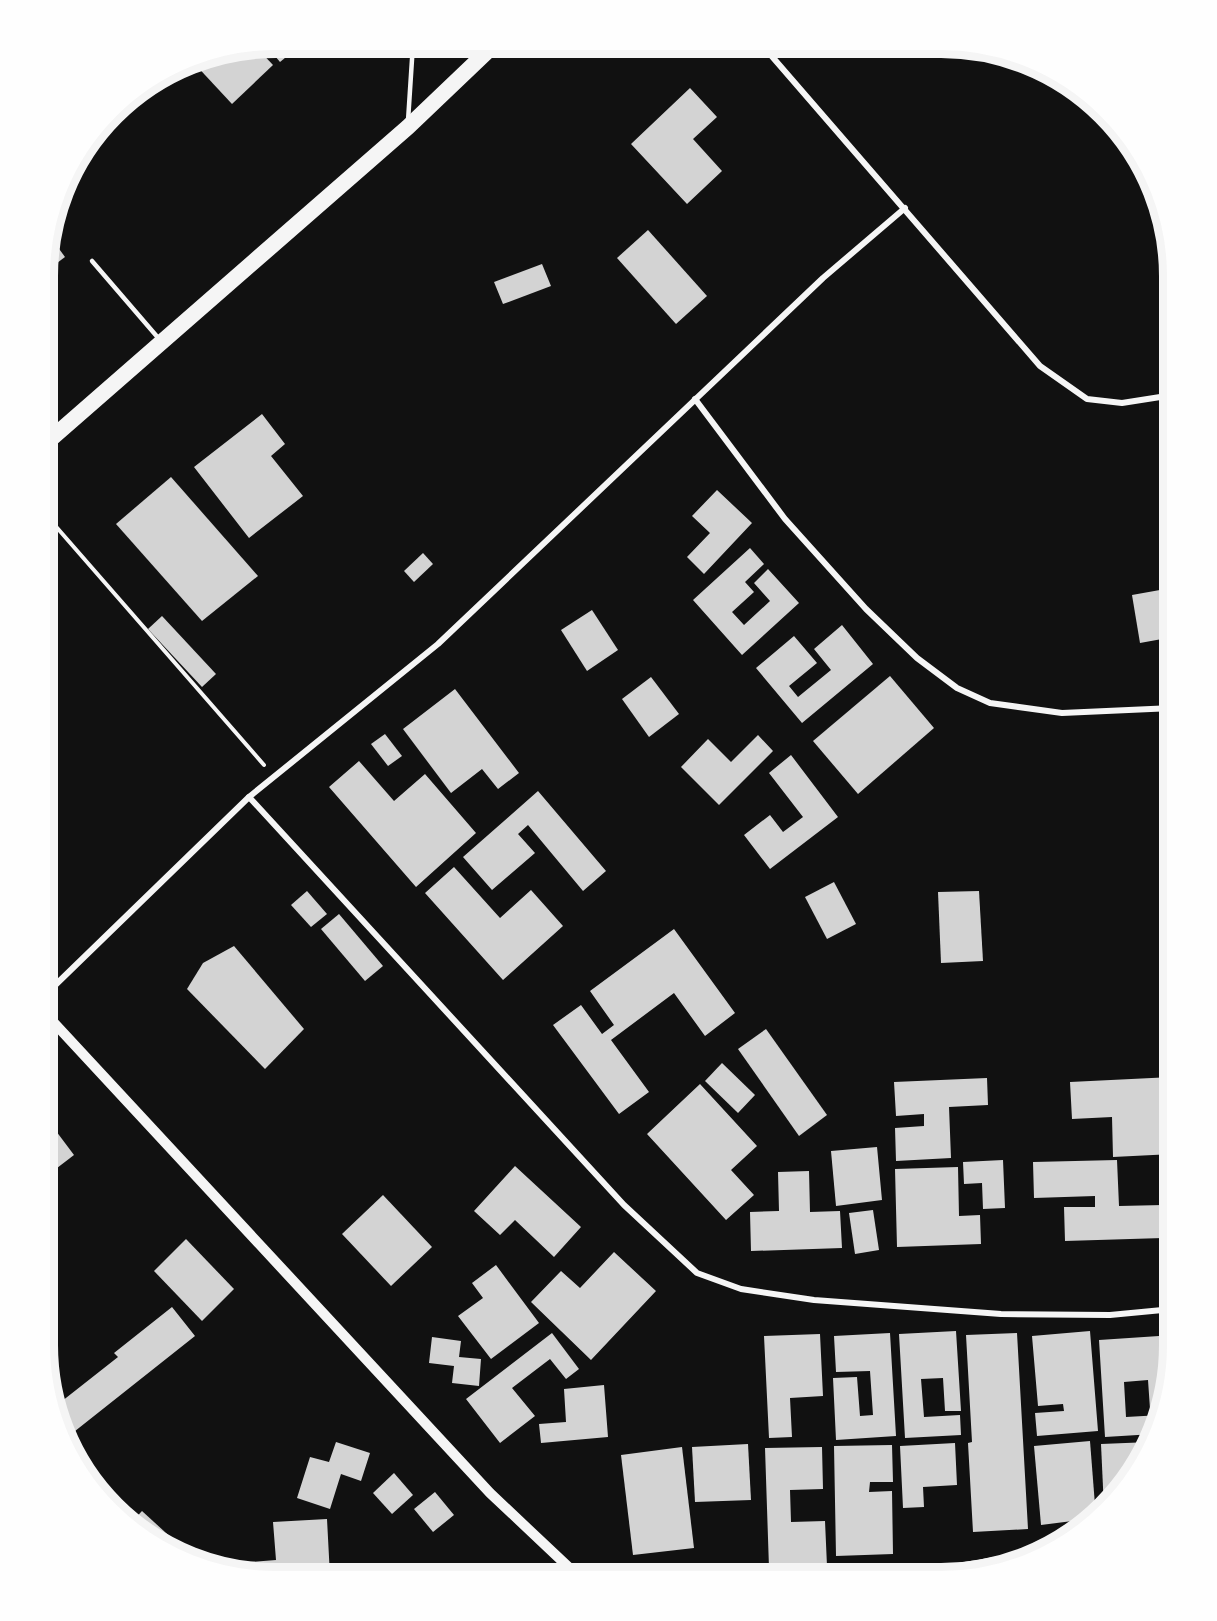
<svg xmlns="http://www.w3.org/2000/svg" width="1217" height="1621" font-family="Jost,sans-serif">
<rect width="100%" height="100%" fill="#111"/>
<!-- building -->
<g fill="#d3d3d3">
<path d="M276 43 302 44 280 62 266 45Z"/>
<path d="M256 47 273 65 232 104 192 61 201 56Z"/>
<path d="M690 88 717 117 693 139 722 171 687 204 631 144Z"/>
<path d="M648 230 707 296 676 324 617 258Z"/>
<path d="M49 235 65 257 45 272 46 245Z"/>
<path d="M542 264 551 286 503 304 494 282Z"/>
<path d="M262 414 285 444 271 456 303 496 249 538 194 467Z"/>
<path d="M171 477 258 576 202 621 116 524Z"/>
<path d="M717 490 752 523 704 574 687 557 710 533 692 516Z"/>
<path d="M750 548 764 564 745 582 754 592 732 612 744 625 770 601 754 583 768 569 799 603 742 655 693 600Z"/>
<path d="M423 553 433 564 414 582 404 571Z"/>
<path d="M1171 588 1173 637 1140 643 1132 595Z"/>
<path d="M592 610 618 650 587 671 561 630Z"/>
<path d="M162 616 216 674 202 687 148 629Z"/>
<path d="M842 625 873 664 802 723 756 668 794 636 817 663 789 686 798 697 831 670 814 649Z"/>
<path d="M890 676 934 728 858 794 813 741Z"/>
<path d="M651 677 679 714 649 737 622 699Z"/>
<path d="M455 689 519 773 498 789 482 769 451 793 403 729Z"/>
<path d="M385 734 402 756 388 766 371 744Z"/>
<path d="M758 735 773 751 719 805 681 767 708 739 731 762Z"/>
<path d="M791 755 838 817 770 869 744 835 770 815 783 832 803 817 769 773Z"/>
<path d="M359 761 394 801 425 774 476 833 416 887 329 787Z"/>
<path d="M538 791 606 871 583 891 528 825 518 834 535 853 492 890 463 857Z"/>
<path d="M454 867 500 918 531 890 563 926 503 980 425 893Z"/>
<path d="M834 882 856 924 827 939 805 897Z"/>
<path d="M307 891 327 914 311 927 291 905Z"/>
<path d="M979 891 983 961 941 963 938 892Z"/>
<path d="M339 914 383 966 365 981 321 929Z"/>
<path d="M674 929 735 1013 705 1036 674 993 611 1040 649 1092 619 1114 553 1025 581 1005 602 1034 614 1025 590 991Z"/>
<path d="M234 946 304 1029 265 1069 187 989 203 963Z"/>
<path d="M766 1029 827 1115 799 1136 738 1049Z"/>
<path d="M722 1063 755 1095 738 1113 705 1081Z"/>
<path d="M1172 1077 1173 1154 1113 1157 1112 1117 1072 1119 1070 1082Z"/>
<path d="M987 1078 988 1105 949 1107 951 1158 896 1161 895 1128 924 1126V1114L896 1116 894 1082Z"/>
<path d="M700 1084 757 1146 731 1170 754 1195 726 1220 647 1134Z"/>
<path d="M44 1115 74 1155 44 1178Z"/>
<path d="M877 1147 882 1200 836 1206 831 1151Z"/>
<path d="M1003 1160 1005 1208 983 1209 982 1183 964 1184 963 1162Z"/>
<path d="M1117 1160 1119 1206 1163 1205V1238L1065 1241 1064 1207H1095V1196L1034 1198 1033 1162Z"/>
<path d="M515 1166 581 1227 554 1257 515 1220 500 1235 474 1211Z"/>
<path d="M958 1167 959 1216 980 1215 981 1244 897 1247 895 1169Z"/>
<path d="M809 1171 810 1212 840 1211 842 1248 751 1251 750 1212 779 1211 778 1172Z"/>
<path d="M383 1195 432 1247 391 1286 342 1234Z"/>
<path d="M873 1210 879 1250 855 1254 849 1213Z"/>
<path d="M186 1239 234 1289 202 1321 154 1271Z"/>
<path d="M614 1252 656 1291 591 1360 531 1302 561 1271 580 1288Z"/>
<path d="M496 1265 539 1323 491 1359 458 1316 483 1298 472 1283Z"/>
<path d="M172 1307 195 1336 65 1439 57 1405 118 1357 114 1353Z"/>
<path d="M956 1331 961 1411H945L943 1378 921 1379 924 1417 960 1415 961 1435 905 1438 899 1334Z"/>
<path d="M1090 1331 1098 1431 1037 1436 1035 1413 1064 1411 1063 1404 1038 1406 1032 1336Z"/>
<path d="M552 1333 579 1369 566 1379 550 1359 512 1388 535 1416 500 1443 466 1399Z"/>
<path d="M890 1333 896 1436 836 1440 833 1378 857 1377 860 1416 873 1415 870 1371 836 1372 834 1336Z"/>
<path d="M1017 1333 1028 1529 973 1532 968 1443 972 1442 966 1335Z"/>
<path d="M820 1334 823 1396 790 1398 792 1437 769 1438 764 1336Z"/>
<path d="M1159 1336 1163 1409H1150L1148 1380 1124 1382 1126 1417 1161 1415 1154 1434 1105 1437 1099 1340Z"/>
<path d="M432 1337 461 1341 459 1357 481 1359 479 1386 452 1383 454 1366 429 1363Z"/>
<path d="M604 1385 608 1437 541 1443 539 1424 566 1422 564 1389Z"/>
<path d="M1090 1441 1096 1518 1041 1525 1034 1446Z"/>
<path d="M336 1442 370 1453 361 1481 341 1474 330 1509 297 1498 310 1457 329 1462Z"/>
<path d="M1150 1442 1134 1475 1104 1509 1101 1444Z"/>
<path d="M955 1443 957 1485 923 1487 924 1507 903 1508 900 1446Z"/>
<path d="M748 1444 751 1500 695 1502 692 1447Z"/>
<path d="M892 1445 893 1482H870L869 1492 892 1491 893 1554 836 1556 834 1446Z"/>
<path d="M682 1447 694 1548 633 1555 621 1455Z"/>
<path d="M822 1447 823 1489 790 1490 791 1522 825 1521 827 1566 769 1568 765 1448Z"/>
<path d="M394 1473 413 1495 392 1514 373 1493Z"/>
<path d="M435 1492 454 1515 433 1532 414 1509Z"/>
<path d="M142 1511 189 1554 146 1538 130 1524Z"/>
<path d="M327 1519 330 1576H246L239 1573 238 1563 276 1560 273 1522Z"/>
</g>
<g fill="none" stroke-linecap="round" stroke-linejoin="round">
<!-- path -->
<path stroke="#f5f5f5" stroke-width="4" d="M45 514 264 765"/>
<!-- service -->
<g stroke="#f5f5f5" stroke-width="4.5">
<path d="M408 121 413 44"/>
<path d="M92 261 160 340"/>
</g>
<!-- minor -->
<g stroke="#f5f5f5" stroke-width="6">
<path d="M762 45 1040 366 1087 399 1122 403 1173 395"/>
<path d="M695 399 785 519 866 609 917 658 957 688 990 703 1062 713 1173 708"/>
<path d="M249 797 624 1205 697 1273 741 1289 814 1300 1001 1314 1110 1315 1173 1309"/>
<path d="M44 996 249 797 438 644 823 278 905 208"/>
</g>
<!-- tertiary -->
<g stroke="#f5f5f5" stroke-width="10">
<path d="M44 1012 490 1493 578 1576"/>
<path d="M905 1577 1037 1555"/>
</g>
<!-- trunk -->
<path stroke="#f5f5f5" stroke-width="16" d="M45 444 408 127 495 44"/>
</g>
<!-- crop -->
<path d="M0 0H1217V1621H0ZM276 54H941A222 222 0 0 1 1163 276V1345A222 222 0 0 1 941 1567H276A222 222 0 0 1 54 1345V276A222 222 0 0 1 276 54Z" fill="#fefefe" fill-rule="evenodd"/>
<path fill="none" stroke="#f5f5f5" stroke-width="8" d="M276 54H941A222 222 0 0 1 1163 276V1345A222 222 0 0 1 941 1567H276A222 222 0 0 1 54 1345V276A222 222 0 0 1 276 54Z"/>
</svg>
